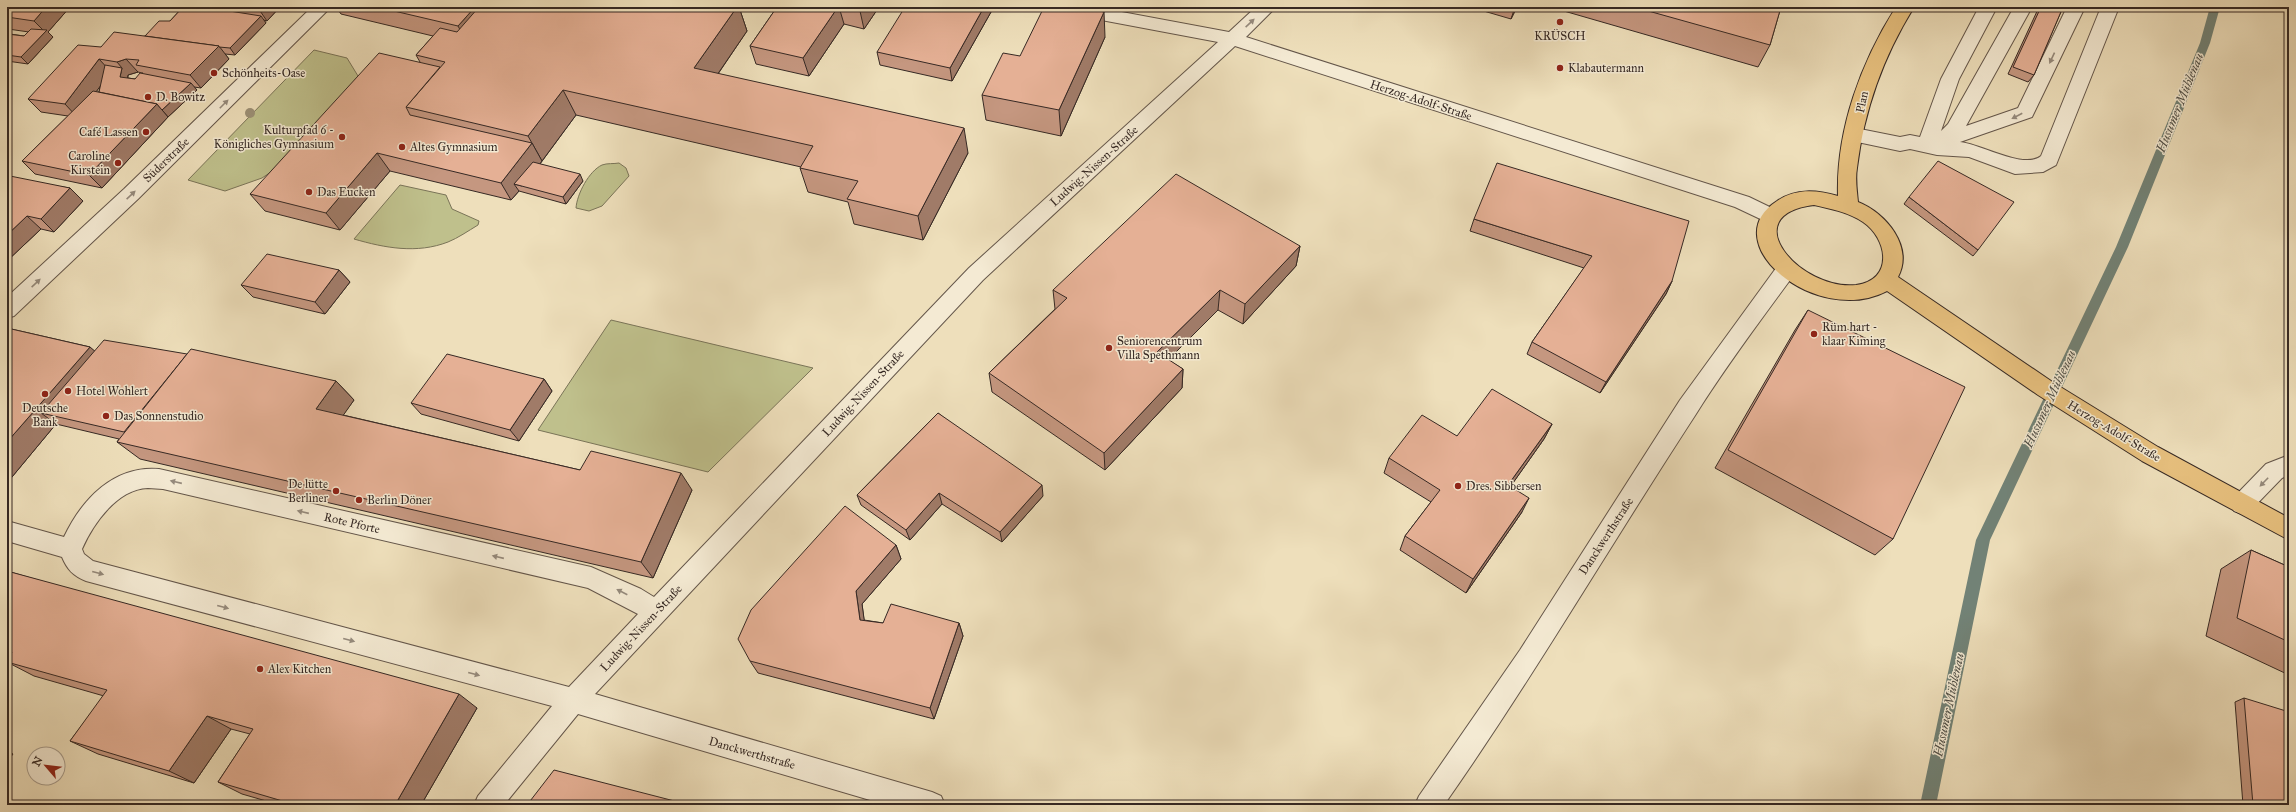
<svg xmlns="http://www.w3.org/2000/svg" width="2296" height="812" font-family="'IM FELL Great Primer',serif">
<rect width="100%" height="100%" fill="#eedfbb"/>
<filter id="stains"><feTurbulence type="fractalNoise" baseFrequency=".005" numOctaves="4"/><feColorMatrix values="0 0 0 0 .2 0 0 0 0 .09 0 0 0 0 .02 0 0 0 .5 -.17"/></filter>
<radialGradient id="worn" r=".72"><stop offset=".6" stop-color="#630" stop-opacity="0"/><stop offset="1" stop-color="#630" stop-opacity=".3"/></radialGradient>
<!-- green -->
<g fill="#bfc08c" stroke="#7a7458">
<path d="M314 50 347 58 358 76 295 156 262 178 225 191 188 180Z"/>
<path d="M619 163 626 168 629 176 602 206 589 211 576 208C577 194 589 171 602 165 607 163 614 164 619 163Z"/>
<path d="M400 185 446 195 452 209 479 221 478 225C468 231 458 238 448 242 417 254 385 248 354 239Z"/>
<path d="M611 320 813 368 708 472 538 430Z"/>
</g>
<g fill="none" stroke-linecap="round" stroke-linejoin="round">
<!-- stream -->
<path fill="#728276" fill-rule="evenodd" d="M2210 7H2220L2210 43 2128 247 1990 540 1936 805H1920L1976 540 2116 247 2200 43Z"/>
<defs>
<g id="minor">
<path d="M312 7H331L138 199 14 316 7 318V297L124 189Z"/>
<path d="M1055 7H1095L1229 32 1256 7H1276L1246 37 1749 197 1778 211 1781 216 1778 221 1771 224 1735 207 1235 46 983 280 595 694 932 792 941 796 945 805H887L578 714 504 805H474L478 796 552 706 86 581C73 576 67 569 62 557L7 541V521L64 537C82 499 114 465 159 469L591 567 641 589 654 597 969 268 1218 42 1064 13 1058 11ZM148 488 163 489 588 588 638 614 569 687 93 561 84 554 82 549C93 524 117 489 148 488Z"/>
<path d="M1979 7H1997L1959 79 1941 131 1948 124 2014 7H2032L1966 126 2018 108 2067 7H2085L2032 117 1960 142C1981 144 2024 170 2041 156L2101 7H2119L2056 165 2043 172 2015 174 1969 157 1937 155 1910 149 1900 151 1848 140 1846 135 1848 130 1855 128 1900 137 1910 135 1920 137 1941 79Z"/>
<path d="M1786 262 1793 264 1796 270 1793 276C1760 321 1726 366 1696 414 1611 544 1533 678 1444 805H1415L1419 796 1520 650 1680 400 1779 264Z"/>
<path d="M2289 455V475L2282 478 2250 511 2242 514 2234 511 2230 504 2234 497 2266 464Z"/>
</g>
<path id="major" d="M1896 7H1914C1883 57 1864 110 1857 168 1855 179 1857 191 1858 202 1886 213 1914 247 1898 277L2054 383 2158 447 2289 518V540L2142 461 2038 395 1887 291C1816 328 1713 242 1777 201 1796 188 1817 190 1838 196 1836 130 1861 62 1896 7ZM1814 205C1831 209 1848 212 1863 222 1888 239 1894 280 1856 285 1801 291 1733 215 1814 205Z"/>
</defs>
<!-- minor casing -->
<use href="#minor" stroke="#64564a" stroke-width="2"/>
<!-- major casing -->
<use href="#major" stroke="#362924" stroke-width="2"/>
<!-- minor -->
<use href="#minor" fill="#f4ead3" fill-rule="evenodd"/>
<!-- major -->
<use href="#major" fill="#e7c07e" fill-rule="evenodd"/>
</g>
<!-- trees -->
<circle fill="#9c9076" cx="250" cy="113" r="5"/>
<!-- wall -->
<g fill="#c59780" stroke="#362924" fill-rule="evenodd">
<path d="M7 7H70L48 32 53 37 28 64 7 61ZM8 29 29 32 24 36 10 34 11 33Z"/>
<path d="M183 7H280L267 21 264 20 266 23 235 55 225 54 229 59 201 88 194 87 197 90 168 117 102 188 35 174 22 161 68 116 41 112 28 99 101 47 145 36 170 21ZM138 72 142 73H143L135 79 128 78V75ZM100 86 99 92H96Z"/>
<path d="M336 7H739L747 31 718 74 968 153 923 240 854 224 848 202 808 192 800 168 801 167 576 115 540 164 583 181 566 204 519 191 511 200 390 171 340 230 265 211 250 194 420 62 416 55 433 36 341 14Z"/>
<path d="M777 7H879L864 29 844 24 809 76 756 64 750 46Z"/>
<path d="M1470 7H1517L1511 19Z"/>
<path d="M1550 7H1781L1770 45 1758 67Z"/>
<path d="M2039 7H2063L2034 75 2028 82 2008 74Z"/>
<path d="M991 12 952 81 880 65 877 52Z"/>
<path d="M1105 37 1061 136 986 120 982 95 1020 56Z"/>
<path d="M7 179 70 188 83 201 54 232 41 229 7 261Z"/>
<path d="M1909 197 1978 250 1973 256 1904 204Z"/>
<path d="M1474 219 1672 281 1666 294 1600 393 1527 354 1532 342 1584 268 1470 231Z"/>
<path d="M1300 246 1296 266 1243 324 1218 310 1168 360 1183 369 1182 388 1105 470 992 392 989 373 1055 309 1053 290Z"/>
<path d="M339 270 350 282 325 314 253 297 241 285Z"/>
<path d="M1808 310 1893 539 1875 555 1715 468 1795 330Z"/>
<path d="M7 328 90 347 94 351 336 381 354 400 343 415 580 470 692 490 653 578 140 459 117 442 119 439 56 424 7 483Z"/>
<path d="M544 379 552 391 519 441 421 414 411 403Z"/>
<path d="M938 413 1043 496 1002 542 942 504 910 540 861 505 857 495Z"/>
<path d="M1552 424 1544 439 1510 487 1522 512 1466 593 1400 550 1405 536 1431 502 1384 473 1389 458 1457 436Z"/>
<path d="M896 545 901 559 862 604 864 620 883 623H959L963 636 934 719 758 673 750 661Z"/>
<path d="M2251 550 2289 567V675L2206 636 2221 569Z"/>
<path d="M7 571 477 708 421 805H280L242 794 218 782 250 734 231 729 194 783 98 754 70 741 104 696 34 676 7 662 9 657H7Z"/>
<path d="M2244 698 2289 805H2243L2235 702Z"/>
</g>
<!-- shaded-wall -->
<g fill="#a07b68" stroke="#362924">
<path d="M46 7H70L48 32 53 37 28 64 21 57 45 32 34 21Z"/>
<path d="M258 7H280L267 21 258 8Z"/>
<path d="M475 7H495L468 44 458 26Z"/>
<path d="M737 7H739L747 31 704 94 694 68Z"/>
<path d="M838 7H839L844 24 809 76 803 58Z"/>
<path d="M863 7H879L864 29 860 11Z"/>
<path d="M984 7H990L991 12 952 81 950 68Z"/>
<path d="M1515 7H1517L1511 19Z"/>
<path d="M1104 12 1105 37 1061 136 1059 110Z"/>
<path d="M261 16 266 23 235 55 230 48Z"/>
<path d="M7 29 11 33 7 38Z"/>
<path d="M219 46 229 59 201 88 190 75Z"/>
<path d="M99 59 111 72 77 117 65 104Z"/>
<path d="M126 59 138 72 128 75 126 84 120 77 122 68 117 62Z"/>
<path d="M191 83 197 90 168 117 162 110Z"/>
<path d="M563 90 576 115 542 161 528 136Z"/>
<path d="M157 104 168 117 102 188 89 175Z"/>
<path d="M964 128 968 153 923 240 918 216Z"/>
<path d="M532 143 542 161 522 186 514 184 519 191 511 200 501 183Z"/>
<path d="M377 153 390 171 340 230 326 213Z"/>
<path d="M580 174 583 181 566 204 563 197Z"/>
<path d="M70 188 83 201 54 232 41 219Z"/>
<path d="M27 216 41 229 7 261V235Z"/>
<path d="M1300 246 1296 266 1243 324 1245 304Z"/>
<path d="M339 270 350 282 325 314 315 302Z"/>
<path d="M1672 281 1666 294 1600 393 1606 382Z"/>
<path d="M1220 290 1218 310 1156 372 1157 352Z"/>
<path d="M90 347 109 363 41 413 56 424 7 483V442Z"/>
<path d="M1183 369 1182 388 1105 470 1104 453Z"/>
<path d="M544 379 552 391 519 441 510 430Z"/>
<path d="M336 381 354 400 335 427 316 409Z"/>
<path d="M1552 424 1544 439 1501 500 1508 485Z"/>
<path d="M681 473 692 490 653 578 641 562Z"/>
<path d="M1042 485 1043 496 1002 542 1000 532Z"/>
<path d="M939 493 942 504 910 540 906 530Z"/>
<path d="M1529 498 1522 512 1466 593 1473 579Z"/>
<path d="M896 545 901 559 862 604 866 633 860 620 856 591Z"/>
<path d="M959 623 963 636 934 719 930 708Z"/>
<path d="M459 694 477 708 421 805H395Z"/>
<path d="M207 716 231 729 194 783 169 771Z"/>
<path d="M7 751 13 754 7 762Z"/>
</g>
<!-- building -->
<g fill="#e5b095" stroke="#362924">
<path d="M7 7H46L34 21 7 17Z"/>
<path d="M183 7H204L261 16 230 48 219 47V46L145 36 159 21H170Z"/>
<path d="M377 7H475L458 26Z"/>
<path d="M479 7H737L694 68 964 128 918 216 847 199 858 181 800 168 813 146 563 90 528 136 406 107 445 62 416 55 440 28 457 32Z"/>
<path d="M777 7H838L803 58 750 46Z"/>
<path d="M843 7H863L860 11Z"/>
<path d="M905 7H984L950 68 877 52Z"/>
<path d="M1044 7H1080L1104 12 1059 110 982 95 1003 53 1020 56Z"/>
<path d="M1634 7H1781L1770 45Z"/>
<path d="M2041 7H2063L2034 75 2013 67Z"/>
<path d="M31 29 47 30 21 57 7 55V34L24 36Z"/>
<path d="M114 32 219 46 190 75 136 65 139 60 126 59 117 62 99 59 65 104 28 99 78 45 101 47Z"/>
<path d="M379 53 440 67 406 107 410 115 532 143 501 183 377 153 326 213 250 194Z"/>
<path d="M105 65 122 68 120 77 135 79 140 73 191 83 162 110 157 104 99 92Z"/>
<path d="M93 91 157 104 89 175 22 161Z"/>
<path d="M1938 161 2014 202 1978 250 1909 197Z"/>
<path d="M533 162 580 174 563 197 514 184Z"/>
<path d="M1497 163 1689 221 1672 281 1606 382 1532 342 1592 256 1474 219Z"/>
<path d="M1176 174 1300 246 1245 304 1220 290 1157 352 1183 369 1104 453 989 373 1067 298 1053 290Z"/>
<path d="M10 176 70 188 41 219 27 216 7 235V179Z"/>
<path d="M267 254 339 270 315 302 241 285Z"/>
<path d="M1808 310 1965 387 1893 539 1728 450Z"/>
<path d="M7 328 90 347 7 442Z"/>
<path d="M104 340 187 354 124 432 41 413Z"/>
<path d="M191 349 336 381 316 409 580 470 591 451 681 473 641 562 117 442Z"/>
<path d="M447 354 544 379 510 430 411 403Z"/>
<path d="M1492 389 1552 424 1508 485 1529 498 1473 579 1405 536 1440 490 1389 458 1422 415 1457 436Z"/>
<path d="M938 413 1042 485 1000 532 939 493 906 530 857 495Z"/>
<path d="M845 506 896 545 856 591 860 620 883 623 891 604 959 623 930 708 750 661 738 639 751 610Z"/>
<path d="M2251 550 2289 567V642L2237 618Z"/>
<path d="M7 571 459 694 395 805H296L218 782 253 729 207 716 169 771 70 741 107 690 7 662V660L12 652 7 651Z"/>
<path d="M2244 698 2286 711 2289 742V805H2253Z"/>
<path d="M554 770 690 805H527Z"/>
</g>
<!-- one-way arrows -->
<defs><path id="oneway-solid" d="M-6-.8H1V-3.2L6.5 0L1 3.2V.8H-6Z"/></defs>
<g fill="#958a7c">
<use href="#oneway-solid" transform="translate(1250 23) rotate(-43)"/>
<use href="#oneway-solid" transform="translate(2052 58) rotate(115)"/>
<use href="#oneway-solid" transform="translate(224 104) rotate(-45)"/>
<use href="#oneway-solid" transform="translate(2017 116) rotate(152)"/>
<use href="#oneway-solid" transform="translate(131 195) rotate(-43)"/>
<use href="#oneway-solid" transform="translate(36 283) rotate(-43)"/>
<use href="#oneway-solid" transform="translate(176 482) rotate(-167)"/>
<use href="#oneway-solid" transform="translate(2264 482) rotate(134)"/>
<use href="#oneway-solid" transform="translate(303 512) rotate(-167)"/>
<use href="#oneway-solid" transform="translate(498 557) rotate(-167)"/>
<use href="#oneway-solid" transform="translate(98 573) rotate(15)"/>
<use href="#oneway-solid" transform="translate(622 592) rotate(-153)"/>
<use href="#oneway-solid" transform="translate(223 607) rotate(15)"/>
<use href="#oneway-solid" transform="translate(349 640) rotate(15)"/>
<use href="#oneway-solid" transform="translate(474 674) rotate(15)"/>
</g>
<!-- markers -->
<g fill="#8f2418" stroke="#f4ead3" stroke-width="1.5">
<circle cx="1560" cy="22" r="4"/>
<circle cx="1560" cy="68" r="4"/>
<circle cx="214" cy="73" r="4"/>
<circle cx="148" cy="97" r="4"/>
<circle cx="146" cy="132" r="4"/>
<circle cx="342" cy="137" r="4"/>
<circle cx="402" cy="147" r="4"/>
<circle cx="118" cy="163" r="4"/>
<circle cx="309" cy="192" r="4"/>
<circle cx="1814" cy="334" r="4"/>
<circle cx="1109" cy="348" r="4"/>
<circle cx="68" cy="391" r="4"/>
<circle cx="45" cy="394" r="4"/>
<circle cx="106" cy="416" r="4"/>
<circle cx="1458" cy="486" r="4"/>
<circle cx="336" cy="491" r="4"/>
<circle cx="359" cy="500" r="4"/>
<circle cx="260" cy="669" r="4"/>
</g>
<g text-anchor="middle" dominant-baseline="central" stroke-width="3" stroke-linejoin="round" paint-order="stroke">
<!-- poi labels -->
<g font-size="12" fill="#362924" stroke="#f4ead3" text-anchor="start">
<text x="1560" y="36" text-anchor="middle">KRÜSCH</text>
<text x="1568" y="68">Klabautermann</text>
<text x="222" y="73">Schönheits-Oase</text>
<text x="156" y="97">D. Bowitz</text>
<text x="334" y="130" text-anchor="end">Kulturpfad 6 -<tspan x="334" dy="14">Königliches Gymnasium</tspan></text>
<text x="138" y="132" text-anchor="end">Café Lassen</text>
<text x="410" y="147">Altes Gymnasium</text>
<text x="110" y="156" text-anchor="end">Caroline<tspan x="110" dy="14">Kirstein</tspan></text>
<text x="317" y="192">Das Eucken</text>
<text x="1822" y="327">Rüm hart -<tspan x="1822" dy="14">klaar Kiming</tspan></text>
<text x="1117" y="341">Seniorencentrum<tspan x="1117" dy="14">Villa Spethmann</tspan></text>
<text x="76" y="391">Hotel Wohlert</text>
<text x="45" y="408" text-anchor="middle">Deutsche<tspan x="45" dy="14">Bank</tspan></text>
<text x="114" y="416">Das Sonnenstudio</text>
<text x="328" y="484" text-anchor="end">De lütte<tspan x="328" dy="14">Berliner</tspan></text>
<text x="1466" y="486">Dres. Sibbersen</text>
<text x="367" y="500">Berlin Döner</text>
<text x="268" y="669">Alex Kitchen</text>
</g>
<!-- street labels -->
<g font-size="12" fill="#362924" stroke="#f4ead3">
<text transform="translate(1421 100) rotate(18)">Herzog-Adolf-Straße</text>
<text transform="translate(1862 102) rotate(-78)">Plan</text>
<text transform="translate(166 160) rotate(-44)">Süderstraße</text>
<text transform="translate(1094 166) rotate(-42)">Ludwig-Nissen-Straße</text>
<text transform="translate(863 393) rotate(-47)">Ludwig-Nissen-Straße</text>
<text transform="translate(2114 431) rotate(31)">Herzog-Adolf-Straße</text>
<text transform="translate(352 523) rotate(13)">Rote Pforte</text>
<text transform="translate(1606 536) rotate(-57)">Danckwerthstraße</text>
<text transform="translate(641 628) rotate(-47)">Ludwig-Nissen-Straße</text>
<text transform="translate(752 753) rotate(16)">Danckwerthstraße</text>
</g>
<!-- water labels -->
<g font-size="13" font-style="italic" fill="#4f4e46" stroke="#f4ead3">
<text transform="translate(2180 103) rotate(-68)">Husumer Mühlenau</text>
<text transform="translate(2050 399) rotate(-65)">Husumer Mühlenau</text>
<text transform="translate(1949 705) rotate(-78)">Husumer Mühlenau</text>
</g>
</g>
<!-- margin -->
<rect width="2296" height="812" fill="none" stroke="#eedfbb" stroke-width="24"/>
<rect x="8" y="8" width="2280" height="796" fill="none" stroke="#362924" stroke-width="2"/>
<rect x="12" y="12" width="2272" height="788" fill="none" stroke="#362924"/>
<!-- north arrow -->
<g transform="translate(46 766) rotate(298)"><circle r="19" fill="#f4ead3" stroke="#a89d8d"/>
<path d="M0-3L7 15L0 10L-7 15Z" fill="#8f2418"/>
<text y="-6" font-size="11" font-weight="bold" text-anchor="middle" fill="#362924">N</text>
</g>
<rect width="100%" height="100%" filter="url(#stains)"/>
<rect width="100%" height="100%" fill="url(#worn)"/>
</svg>
